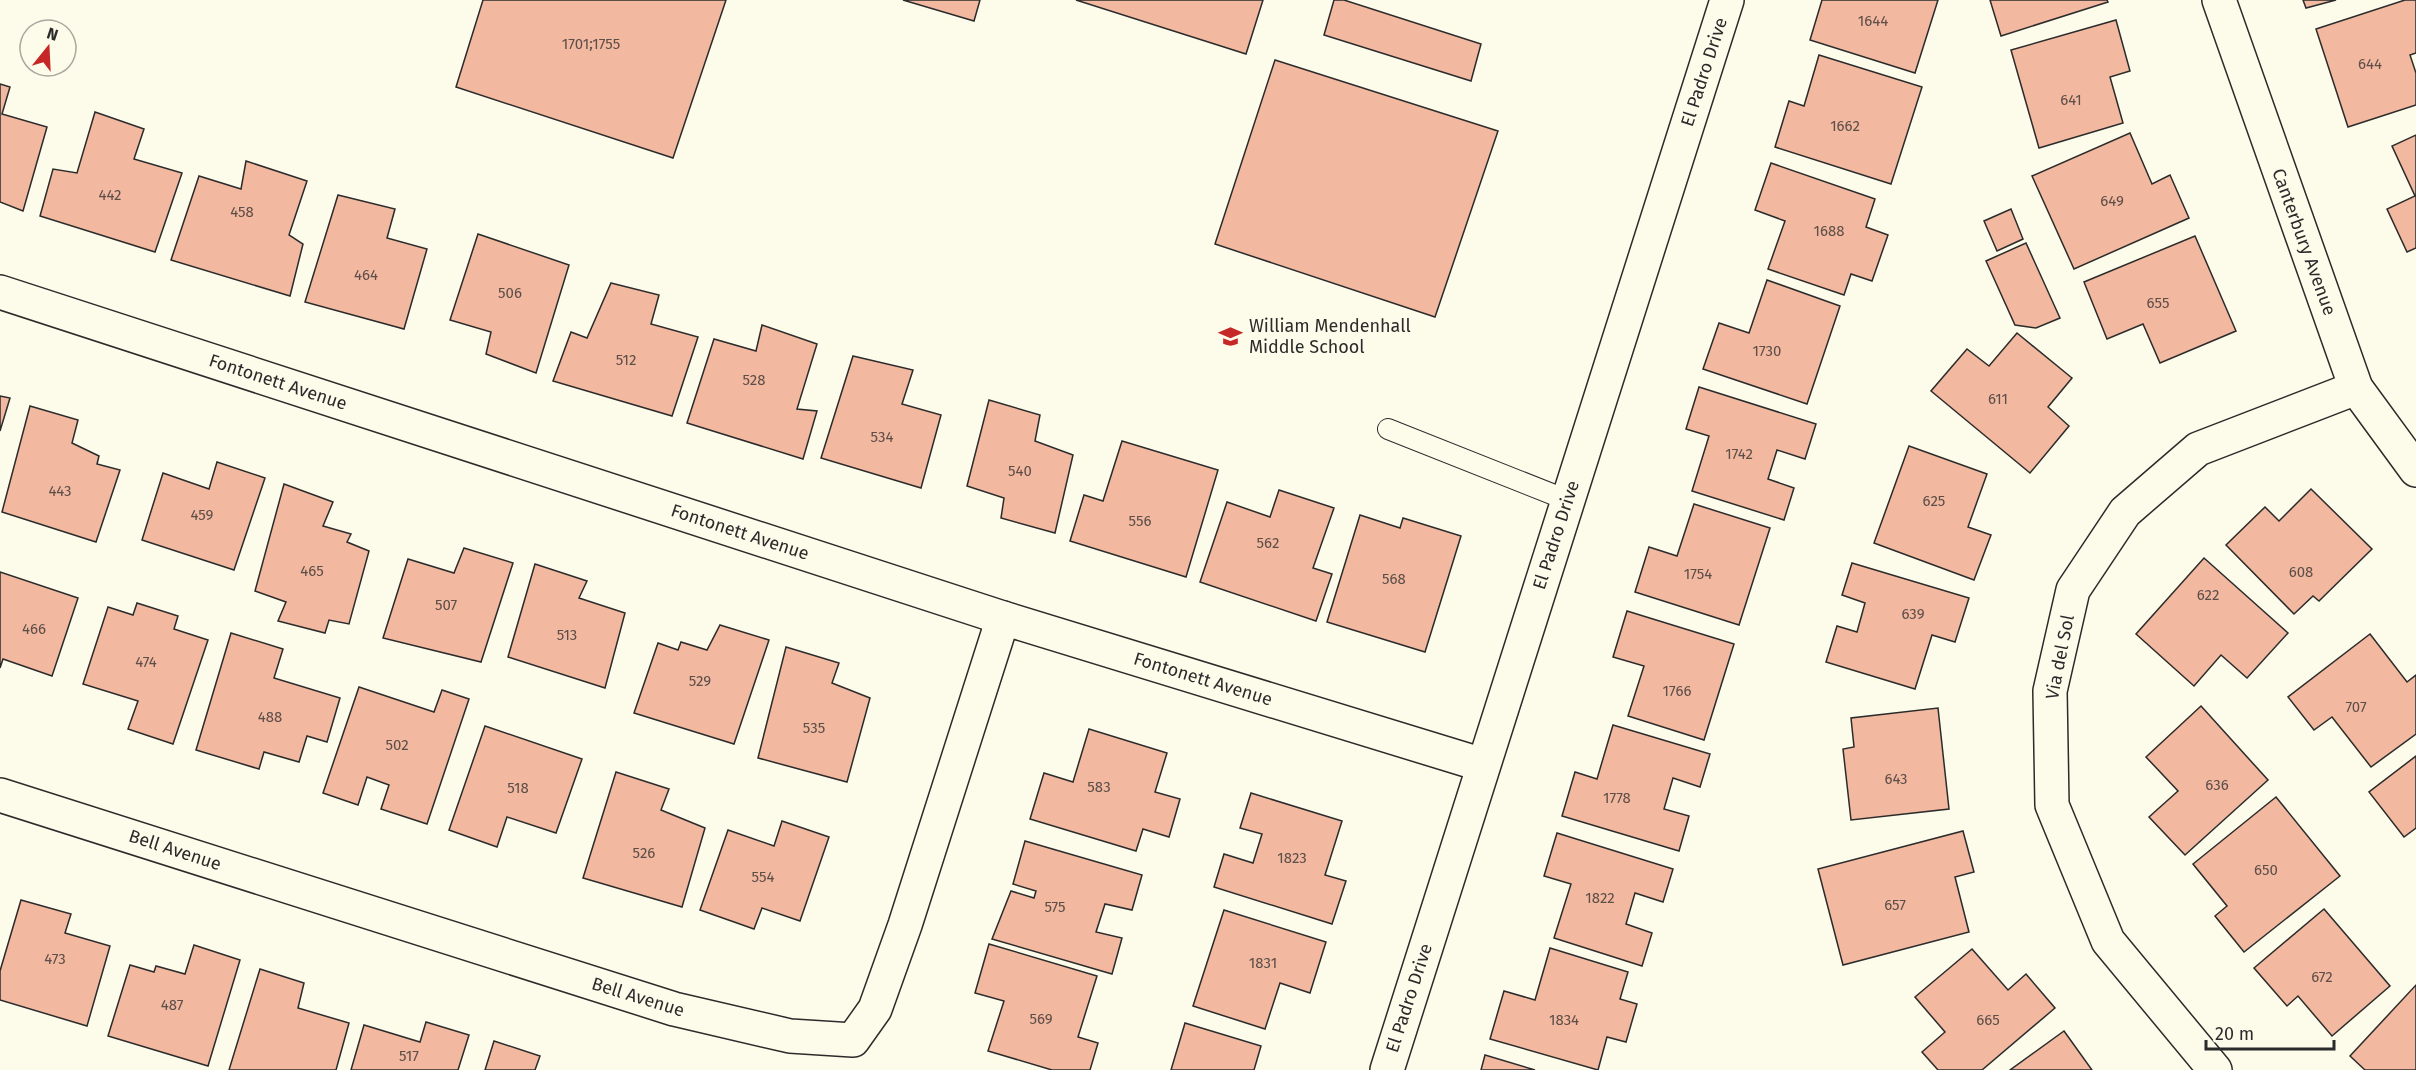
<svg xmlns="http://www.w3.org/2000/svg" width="2416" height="1070" font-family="'Fira Sans',sans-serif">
<rect width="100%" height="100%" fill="#fdfbea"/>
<!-- building -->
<g fill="#f2b8a0" stroke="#2b2b2b" stroke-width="1.5">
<path d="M483 0H726L673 158 456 87Z"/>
<path d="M903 0H980L974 21Z"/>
<path d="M1076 0H1263L1246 54Z"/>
<path d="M1334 0H1344L1481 44 1471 81 1324 35Z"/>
<path d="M1822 0H1938L1915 73 1810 40Z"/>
<path d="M1990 0H2107L2108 2 2001 36Z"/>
<path d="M2303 0H2336L2306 8Z"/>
<path d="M2405 0H2416V53L2410 55 2416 73V105L2348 127 2316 29Z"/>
<path d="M2116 20 2130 71 2110 77 2123 123 2039 148 2011 50Z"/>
<path d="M1819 55 1922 87 1891 184 1775 147 1789 101 1804 106Z"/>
<path d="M1275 60 1498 131 1435 317 1215 244Z"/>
<path d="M0 84 10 87 2 114 47 127 23 211 0 202Z"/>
<path d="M95 112 144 129 134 159 182 173 155 252 40 216 53 169 77 173Z"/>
<path d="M2130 133 2152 184 2170 175 2189 218 2074 269 2032 176Z"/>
<path d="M2416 135V248L2407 252 2387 209 2415 196 2392 146Z"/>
<path d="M246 161 307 181 289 235 303 244 290 296 171 260 199 176 241 189Z"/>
<path d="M1771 163 1875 199 1866 227 1888 235 1872 281 1851 274 1844 295 1768 269 1785 221 1755 210Z"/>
<path d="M338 195 395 209 387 238 427 249 404 329 305 302Z"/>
<path d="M2011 209 2023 239 1997 251 1984 221Z"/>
<path d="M478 234 569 265 536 373 486 354 491 332 450 320Z"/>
<path d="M2195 236 2236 331 2160 363 2143 324 2107 339 2084 282Z"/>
<path d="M2026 243 2060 318 2036 328 2015 325 1986 261Z"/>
<path d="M1767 280 1840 306 1807 404 1703 369 1719 323 1749 333Z"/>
<path d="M611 283 659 295 651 324 698 337 672 416 553 381 571 332 587 338Z"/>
<path d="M762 325 817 344 797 409 817 411 803 459 687 423 714 339 756 351Z"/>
<path d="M2017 333 2072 378 2048 407 2069 426 2030 473 1931 391 1967 349 1989 366Z"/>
<path d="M853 356 913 370 902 404 941 415 921 488 821 458Z"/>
<path d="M1699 387 1816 424 1805 459 1777 450 1768 479 1794 488 1784 520 1692 491 1709 436 1686 429Z"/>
<path d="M0 396 10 398 0 431Z"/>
<path d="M989 400 1040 415 1035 441 1073 455 1055 533 1001 518 1004 498 967 486Z"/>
<path d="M30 406 78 420 72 443 99 456 97 464 120 470 96 542 2 512Z"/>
<path d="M1122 441 1218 470 1186 577 1070 541 1084 495 1103 501Z"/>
<path d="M1909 446 1987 474 1968 527 1991 535 1974 580 1874 543Z"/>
<path d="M217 462 265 478 234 570 142 540 163 473 209 489Z"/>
<path d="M284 484 333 502 323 526 351 534 347 542 369 551 349 624 329 620 325 633 278 621 286 602 255 591Z"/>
<path d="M2311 489 2372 549 2319 601 2313 596 2294 614 2226 545 2265 507 2279 521Z"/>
<path d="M1279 490 1334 508 1313 568 1332 574 1316 621 1200 582 1227 502 1270 517Z"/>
<path d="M1694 504 1770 528 1739 625 1635 592 1649 547 1677 556Z"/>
<path d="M1360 515 1400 528 1403 518 1461 536 1425 652 1327 622Z"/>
<path d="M464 548 513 563 481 662 383 638 408 559 454 573Z"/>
<path d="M2204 558 2288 633 2247 678 2221 655 2194 686 2136 634Z"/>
<path d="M1852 563 1969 598 1955 642 1932 635 1915 689 1826 662 1837 626 1857 632 1865 603 1842 595Z"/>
<path d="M535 564 587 581 579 598 625 613 605 688 508 657Z"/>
<path d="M0 572 78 598 52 676 3 659 0 668Z"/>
<path d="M137 603 178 616 174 629 208 640 173 744 128 729 138 701 83 684 108 607 133 615Z"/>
<path d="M1627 611 1734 644 1704 740 1628 716 1644 666 1613 657Z"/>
<path d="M720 625 769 640 734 744 634 713 658 643 678 650 681 642 707 650Z"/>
<path d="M231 633 283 649 274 678 340 698 327 742 307 736 299 762 264 752 259 769 196 750Z"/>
<path d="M2370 634 2407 682 2416 675V734L2371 767 2332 717 2314 730 2288 697Z"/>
<path d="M786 647 839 663 832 683 870 698 847 782 758 758Z"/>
<path d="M359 687 434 712 442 690 469 699 427 824 381 809 389 785 367 777 358 805 323 793Z"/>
<path d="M2201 706 2268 780 2185 855 2149 817 2178 791 2146 757Z"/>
<path d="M1938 708 1949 809 1851 820 1843 749 1854 747 1851 718Z"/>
<path d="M1613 725 1710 754 1700 787 1673 778 1664 809 1689 816 1679 851 1562 816 1575 772 1597 779Z"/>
<path d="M485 726 582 759 556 833 507 817 497 847 449 830Z"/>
<path d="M1089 729 1167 753 1155 792 1180 799 1169 837 1143 829 1136 851 1030 819 1044 773 1073 782Z"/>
<path d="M2416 756V828L2404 837 2369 792Z"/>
<path d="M616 772 669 789 661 810 705 828 682 907 583 878Z"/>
<path d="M1251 793 1342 821 1325 875 1346 881 1332 924 1214 887 1224 854 1253 863 1262 834 1240 828Z"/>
<path d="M2276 797 2340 876 2244 952 2215 916 2227 906 2193 864Z"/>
<path d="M782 821 829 837 800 921 762 908 754 929 700 910 728 830 774 846Z"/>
<path d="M1963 831 1974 872 1955 877 1969 932 1843 965 1818 869Z"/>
<path d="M1557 833 1673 869 1663 902 1635 893 1626 924 1652 933 1642 966 1554 938 1571 884 1544 876Z"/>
<path d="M1025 841 1142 875 1132 910 1105 904 1096 932 1122 938 1112 974 992 939 1011 891 1034 898 1036 891 1013 884Z"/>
<path d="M21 900 71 914 65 933 110 946 87 1026 0 1000V971Z"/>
<path d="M2324 909 2390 986 2332 1036 2298 996 2287 1006 2254 968Z"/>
<path d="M1224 910 1326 942 1310 993 1280 983 1265 1029 1193 1006Z"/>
<path d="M989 944 1097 976 1078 1037 1098 1043 1090 1070H1052L988 1051 1004 1001 975 993Z"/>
<path d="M194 945 240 960 208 1066 108 1036 130 965 154 972 156 966 185 974Z"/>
<path d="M1550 948 1628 972 1620 999 1637 1004 1626 1042 1607 1037 1598 1070 1490 1039 1504 991 1535 1000Z"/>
<path d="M1972 949 2008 990 2026 974 2055 1008 1982 1070H1938L1922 1052 1945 1032 1915 997Z"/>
<path d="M260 969 304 983 298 1008 349 1023 336 1070H229Z"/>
<path d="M2416 985V1070H2365L2350 1056Z"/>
<path d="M426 1022 469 1035 458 1070H351L364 1025 420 1042Z"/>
<path d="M1185 1023 1261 1046 1254 1070H1171Z"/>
<path d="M2064 1031 2092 1070H2010Z"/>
<path d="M494 1041 540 1056 535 1070H485Z"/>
<path d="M1485 1055 1535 1070H1481Z"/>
</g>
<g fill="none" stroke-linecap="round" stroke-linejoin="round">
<defs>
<path id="lane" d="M1388 429 1567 500"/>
<g id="street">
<path d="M2219 0 2356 388 2416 470"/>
<path d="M0 292 1003 618 1483 765"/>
<path d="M0 795 674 1009 790 1036 853 1040 875 1009 905 925 1003 618"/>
<path d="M2215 1070 2108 941 2052 805 2050 691 2073 590 2125 512 2198 449 2356 388"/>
</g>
<path id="secondary" d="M1387 1070 1727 0"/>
</defs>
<!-- lane casing -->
<use href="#lane" stroke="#2b2b2b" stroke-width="22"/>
<!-- street casing -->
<use href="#street" stroke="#2b2b2b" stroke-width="36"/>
<!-- secondary casing -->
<use href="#secondary" stroke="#2b2b2b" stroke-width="36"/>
<!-- lane -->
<use href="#lane" stroke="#fdfbea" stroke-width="20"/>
<!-- street -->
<use href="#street" stroke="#fdfbea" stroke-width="33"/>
<!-- secondary -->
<use href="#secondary" stroke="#fdfbea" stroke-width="33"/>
</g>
<!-- icons -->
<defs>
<symbol id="school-bare" viewBox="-9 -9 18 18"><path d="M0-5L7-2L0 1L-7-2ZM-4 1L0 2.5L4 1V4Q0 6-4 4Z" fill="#c62828" stroke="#fdfbea" stroke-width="2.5" paint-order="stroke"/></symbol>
</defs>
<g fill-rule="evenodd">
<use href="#school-bare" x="1214" y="320" width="33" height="33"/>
</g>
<g text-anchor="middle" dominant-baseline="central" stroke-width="4.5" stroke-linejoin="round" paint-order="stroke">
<!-- number labels -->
<g font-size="15" fill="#5d4e48">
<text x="1873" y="21">1644</text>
<text x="591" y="44">1701;1755</text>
<text x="2370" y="64">644</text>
<text x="2071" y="100">641</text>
<text x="1845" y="126">1662</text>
<text x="110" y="195">442</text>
<text x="2112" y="201">649</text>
<text x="242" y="212">458</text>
<text x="1829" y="231">1688</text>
<text x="366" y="275">464</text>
<text x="510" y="293">506</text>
<text x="2158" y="303">655</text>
<text x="1767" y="351">1730</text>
<text x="626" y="360">512</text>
<text x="754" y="380">528</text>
<text x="1998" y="399">611</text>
<text x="882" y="437">534</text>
<text x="1739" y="454">1742</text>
<text x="1020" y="471">540</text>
<text x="60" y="491">443</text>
<text x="1934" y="501">625</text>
<text x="202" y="515">459</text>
<text x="1140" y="521">556</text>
<text x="1268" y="543">562</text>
<text x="312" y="571">465</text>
<text x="2301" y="572">608</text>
<text x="1698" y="574">1754</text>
<text x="1394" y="579">568</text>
<text x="2208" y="595">622</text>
<text x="446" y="605">507</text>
<text x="1913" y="614">639</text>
<text x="34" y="629">466</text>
<text x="567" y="635">513</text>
<text x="146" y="662">474</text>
<text x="700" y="681">529</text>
<text x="1677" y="691">1766</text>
<text x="2356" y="707">707</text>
<text x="270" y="717">488</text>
<text x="814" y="728">535</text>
<text x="397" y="745">502</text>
<text x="1896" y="779">643</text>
<text x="2217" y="785">636</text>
<text x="1099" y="787">583</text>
<text x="518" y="788">518</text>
<text x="1617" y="798">1778</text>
<text x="644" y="853">526</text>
<text x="1292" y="858">1823</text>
<text x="2266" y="870">650</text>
<text x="763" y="877">554</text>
<text x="1600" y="898">1822</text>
<text x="1895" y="905">657</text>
<text x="1055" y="907">575</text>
<text x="55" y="959">473</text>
<text x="1263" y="963">1831</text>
<text x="2322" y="977">672</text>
<text x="172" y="1005">487</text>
<text x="1041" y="1019">569</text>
<text x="1564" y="1020">1834</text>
<text x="1988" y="1020">665</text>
<text x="409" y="1056">517</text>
</g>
<!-- street labels -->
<g font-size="18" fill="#2b2b2b" stroke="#fdfbea">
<text transform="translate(1704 72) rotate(-72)">El Padro Drive</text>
<text transform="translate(2304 242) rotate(70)">Canterbury Avenue</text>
<text transform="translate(278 382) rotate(18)">Fontonett Avenue</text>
<text transform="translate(740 532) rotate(18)">Fontonett Avenue</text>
<text transform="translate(1556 535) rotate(-72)">El Padro Drive</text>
<text transform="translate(2060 657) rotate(-79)">Via del Sol</text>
<text transform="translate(1203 679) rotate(17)">Fontonett Avenue</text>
<text transform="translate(175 850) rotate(18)">Bell Avenue</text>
<text transform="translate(638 997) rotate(17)">Bell Avenue</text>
<text transform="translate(1409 998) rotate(-72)">El Padro Drive</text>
</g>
<!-- poi labels -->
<g font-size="18" fill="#2b2b2b" stroke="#fdfbea" text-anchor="start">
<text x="1249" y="326">William Mendenhall<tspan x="1249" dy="21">Middle School</tspan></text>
</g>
</g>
<!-- north arrow -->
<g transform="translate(48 48) rotate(18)"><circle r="28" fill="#fdfbea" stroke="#a9a89e" stroke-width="1.5"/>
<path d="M0-4.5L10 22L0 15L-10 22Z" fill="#c62828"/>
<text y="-9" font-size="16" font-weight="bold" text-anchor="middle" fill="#2b2b2b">N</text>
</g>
<!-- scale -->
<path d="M2206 1040v9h128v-9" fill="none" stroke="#2b2b2b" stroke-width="3"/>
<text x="2215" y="1040" font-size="18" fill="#2b2b2b" stroke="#fdfbea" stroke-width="4.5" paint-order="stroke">20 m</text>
</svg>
